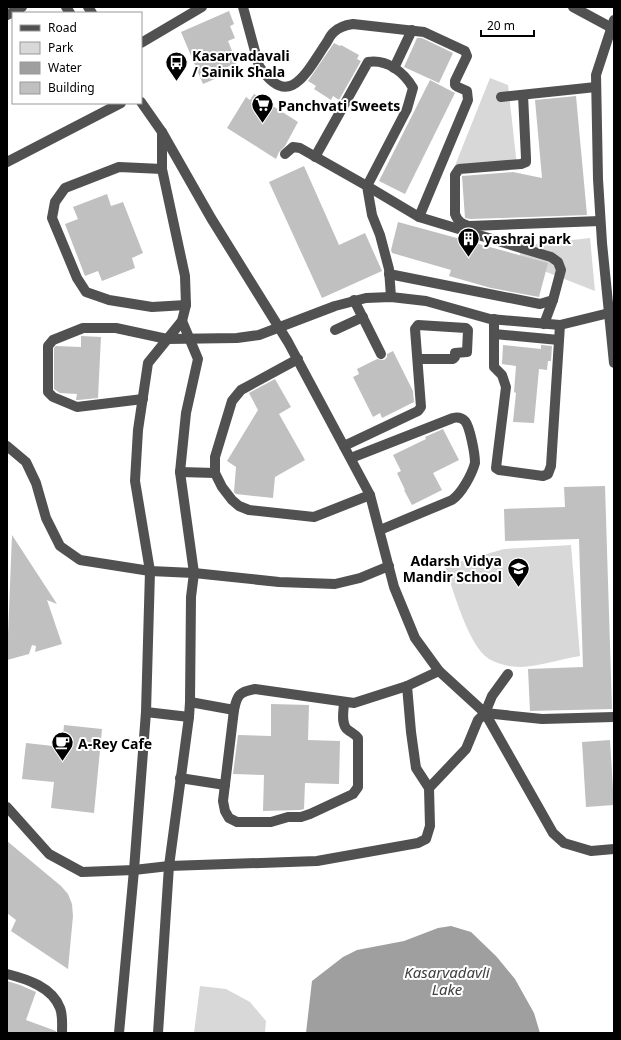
<svg xmlns="http://www.w3.org/2000/svg" width="621" height="1040" font-family="'Noto Sans',sans-serif">
<rect width="100%" height="100%" fill="#fff"/>
<!-- green -->
<g fill="#d8d8d8">
<path d="M490 78 508 85 517 166 452 173Z"/>
<path d="M590 238 595 291 521 262 519 246Z"/>
<path d="M571 545 580 656C562 659 540 666 522 667 511 667 499 665 489 659 468 646 453 589 445 566L504 549Z"/>
<path d="M200 986 226 989 250 1002 266 1021 265 1033H194Z"/>
</g>
<!-- water -->
<path fill="#9f9f9f" d="M451 926 471 932 496 956 515 979 534 1013 540 1033H306L312 981 343 957 357 950 404 941 438 928Z"/>
<!-- building -->
<g fill="#c0c0c0">
<path d="M229 11 234 24 230 26 235 38 228 41 237 63 215 72 217 78 203 84 181 32Z"/>
<path d="M417 38H422L453 53 439 83 404 67Z"/>
<path d="M334 43 340 46 341 45 359 55 357 59 361 61 339 100 333 96 331 100 314 89 316 86 308 81Z"/>
<path d="M430 80 455 93 405 194 379 181Z"/>
<path d="M254 94 298 122 285 146 279 152 276 159 227 128 246 97 250 100Z"/>
<path d="M576 96 587 215 470 219 465 218 462 176 513 172 542 178 535 100Z"/>
<path d="M304 166 339 245 365 233 382 271 322 298 269 182Z"/>
<path d="M107 194 111 206 123 202 143 253 132 258 135 268 102 281 98 271 85 276 65 224 78 219 73 207Z"/>
<path d="M398 222 548 263 539 297 491 288 449 276 451 270 392 253 391 250Z"/>
<path d="M81 336 101 337 98 398 78 400H76L77 394 60 393 54 389V348L56 346 81 347Z"/>
<path d="M503 345 541 349V345L552 346 551 361H548L547 370 539 369 534 423 513 422 516 393 514 392 516 366 502 364Z"/>
<path d="M393 351 413 391 414 402 382 418 380 413 373 417 353 377 359 374 357 369 377 359 384 360 387 357V354Z"/>
<path d="M275 379 291 407 279 414 305 460 275 477 273 498 236 494 234 492 236 467 227 461 258 410 249 393Z"/>
<path d="M443 429 459 460 433 473 442 490 412 505 404 490H405L397 473 401 471 393 455 426 439 425 437Z"/>
<path d="M605 486 612 709 530 711 528 669 583 667 579 539 505 541 504 509 565 507 564 487Z"/>
<path d="M12 535 57 604 47 600 62 644 35 652 36 646 32 645 29 654 7 660Z"/>
<path d="M271 704 309 705 308 740 340 741 339 784 305 783 304 809 300 810 263 811 264 775 233 774 238 735 271 736Z"/>
<path d="M64 725 102 729 94 813 51 808 54 782 22 779 26 743 62 747Z"/>
<path d="M610 740 614 805 586 807 582 742Z"/>
<path d="M7 841 61 886 68 894 72 904 73 916 68 969 11 931 16 920 7 913Z"/>
<path d="M7 981 20 985 36 992 26 1020 56 1031V1033H7Z"/>
</g>
<g fill="none" stroke-linecap="round" stroke-linejoin="round">
<!-- minor -->
<g stroke="#515151" stroke-width="10">
<path d="M66 7 70 13"/>
<path d="M88 7 92 13"/>
<path d="M243 7 259 66C289 111 306 73 325 45 328 41 330 35 334 32 339 27 346 25 353 24L424 32 465 51 467 56 455 81V85L458 87 467 91 468 100 419 217 367 186 407 109 413 88C404 72 387 59 368 62L315 157"/>
<path d="M573 7 612 28"/>
<path d="M7 15 22 7"/>
<path d="M614 20 596 75 598 179 602 243 614 363"/>
<path d="M141 43 202 7"/>
<path d="M394 68 412 30"/>
<path d="M523 95 526 158V162L521 164 459 169 455 175V214C458 222 462 224 469 226L600 221"/>
<path d="M501 97 596 87"/>
<path d="M141 102 162 132 211 218 288 342 370 495 394 587 415 638 439 671 485 713 553 833 564 843 591 851 614 849"/>
<path d="M285 154 293 147 300 148 367 186 372 215 380 235 389 269 391 297"/>
<path d="M7 162 121 103"/>
<path d="M162 169 119 167 65 188 55 202 52 218 77 278 86 292 109 300 152 307 186 305"/>
<path d="M389 274 540 304 553 300 561 270 558 262 551 257 419 217"/>
<path d="M354 300 381 354"/>
<path d="M494 319V367L502 375 506 387 496 468 499 470 543 476 548 474 551 466 560 325"/>
<path d="M544 324 553 300"/>
<path d="M335 330 363 317"/>
<path d="M494 334 559 340"/>
<path d="M298 359 241 390 232 401 215 457V473L222 487 232 500 239 506 249 510 314 517 370 495"/>
<path d="M143 399 77 407 53 397 48 392V346L53 340 83 328H116L167 339 237 338 259 335 335 306 366 298 391 297 426 301 490 319 560 325 609 313 614 315"/>
<path d="M7 446 26 462 36 483 46 518 60 546 80 560 150 571 194 573 279 582 335 584 360 578 389 566"/>
<path d="M344 446 418 411 421 407 415 329 418 325 466 328 468 330 467 352 455 353V357L453 359H418"/>
<path d="M351 458 453 418C457 417 461 417 465 421 470 427 475 454 475 463 472 474 462 493 452 500L380 530"/>
<path d="M180 472 215 473"/>
<path d="M190 702 234 710"/>
<path d="M344 702C344 710 340 724 348 730 352 733 355 734 358 738V787L353 794 310 814 301 817H288L271 822H237L229 818 225 811 223 801 234 710C237 695 239 692 255 689L354 703 407 686 439 671"/>
<path d="M146 712 189 717"/>
<path d="M485 713 542 719 614 717"/>
<path d="M180 778 225 785"/>
<path d="M429 788 466 749 478 720 485 713 492 696 508 674"/>
<path d="M7 807 49 854 82 872 134 870 169 866 317 861 418 843 426 839 430 826 429 788 416 768 411 732 407 686"/>
<path d="M7 974C27 979 52 987 60 1008 63 1015 62 1026 62 1033"/>
<path d="M119 1033 134 870 146 712 150 571 135 481 138 430 148 363 182 321 186 305 185 276 162 169V132"/>
<path d="M158 1033 169 866 189 717 190 702 191 597 194 573 180 472 186 413 198 359 182 321"/>
</g>
</g>
<!-- icons -->
<defs>
<symbol id="bus-pin" viewBox="-11 -11 22 30"><path d="M0 17L-7.5 6A9.5 9.5 0 1 1 7.5 6Z" fill="#000" stroke="#fff"/><path d="M-5-6H5V4H4V6H2V4H-2V6H-4V4H-5ZM-3.5-4V0h7V-4ZM-3.5 1.2v1.5H-2V1.2ZM2 1.2v1.5H3.5V1.2Z" fill="#fff"/></symbol>
<symbol id="supermarket-pin" viewBox="-11 -11 22 30"><path d="M0 17L-7.5 6A9.5 9.5 0 1 1 7.5 6Z" fill="#000" stroke="#fff"/><path d="M-6-5.5h2.5l.6 2H6L4.5 2H-2.5L-4.4-4H-6ZM-1.5 3.2a1.3 1.3 0 1 0 .1 0ZM3 3.2a1.3 1.3 0 1 0 .1 0Z" fill="#fff"/></symbol>
<symbol id="building-pin" viewBox="-11 -11 22 30"><path d="M0 17L-7.5 6A9.5 9.5 0 1 1 7.5 6Z" fill="#000" stroke="#fff"/><path d="M-4-6H4V6H1V3H-1V6H-4ZM-2.5-4.3h1.7v1.8h-1.7ZM.8-4.3h1.7v1.8H.8ZM-2.5-1h1.7V.8h-1.7ZM.8-1h1.7V.8H.8Z" fill="#fff"/></symbol>
<symbol id="school-pin" viewBox="-11 -11 22 30"><path d="M0 17L-7.5 6A9.5 9.5 0 1 1 7.5 6Z" fill="#000" stroke="#fff"/><path d="M0-5L7-2L0 1L-7-2ZM-4 1L0 2.5L4 1V4Q0 6-4 4Z" fill="#fff"/></symbol>
<symbol id="cafe-pin" viewBox="-11 -11 22 30"><path d="M0 17L-7.5 6A9.5 9.5 0 1 1 7.5 6Z" fill="#000" stroke="#fff"/><path d="M-5.5-4.5H6V0H3Q3 3.5 0 3.5H-2.5Q-5.5 3.5-5.5 0ZM3-3.2v2h1.7v-2ZM-6 4.5H4V6H-6Z" fill="#fff"/></symbol>
</defs>
<g fill-rule="evenodd">
<use href="#bus-pin" x="164" y="50" width="25" height="34"/>
<use href="#supermarket-pin" x="250" y="92" width="25" height="34"/>
<use href="#building-pin" x="456" y="226" width="25" height="34"/>
<use href="#school-pin" x="506" y="556" width="25" height="34"/>
<use href="#cafe-pin" x="50" y="730" width="25" height="34"/>
</g>
<g text-anchor="middle" dominant-baseline="central" stroke-width="4" stroke-linejoin="round" paint-order="stroke">
<!-- poi labels -->
<g font-size="14" font-weight="bold" fill="#000" stroke="#fff" text-anchor="start">
<text x="192" y="55">Kasarvadavali<tspan x="192" dy="16">/ Sainik Shala</tspan></text>
<text x="278" y="105">Panchvati Sweets</text>
<text x="484" y="238">yashraj park</text>
<text x="502" y="560" text-anchor="end">Adarsh Vidya<tspan x="502" dy="16">Mandir School</tspan></text>
<text x="78" y="743">A-Rey Cafe</text>
</g>
<!-- water labels -->
<g font-size="15" font-style="italic" fill="#404040" stroke="#fff">
<text x="447" y="972">Kasarvadavli<tspan x="447" dy="17">Lake</tspan></text>
</g>
</g>
<!-- border -->
<rect width="621" height="1040" fill="none" stroke="#000000" stroke-width="16"/>
<!-- legend -->
<rect x="12" y="12" width="130" height="92" fill="#ffffff" stroke="#999999"/>
<rect x="20" y="25" width="20" height="6" fill="#515151" stroke="#999999"/>
<text x="48" y="32" font-size="12" fill="#000000">Road</text>
<rect x="20" y="42" width="20" height="12" fill="#d8d8d8" stroke="#999999"/>
<text x="48" y="52" font-size="12" fill="#000000">Park</text>
<rect x="20" y="62" width="20" height="12" fill="#9f9f9f" stroke="#999999"/>
<text x="48" y="72" font-size="12" fill="#000000">Water</text>
<rect x="20" y="82" width="20" height="12" fill="#c0c0c0" stroke="#999999"/>
<text x="48" y="92" font-size="12" fill="#000000">Building</text>
<!-- scale -->
<path d="M481 30v6h53v-6" fill="none" stroke="#000000" stroke-width="2"/>
<text x="487" y="30" font-size="12" fill="#000000" stroke="#ffffff" stroke-width="3" paint-order="stroke">20 m</text>
</svg>
